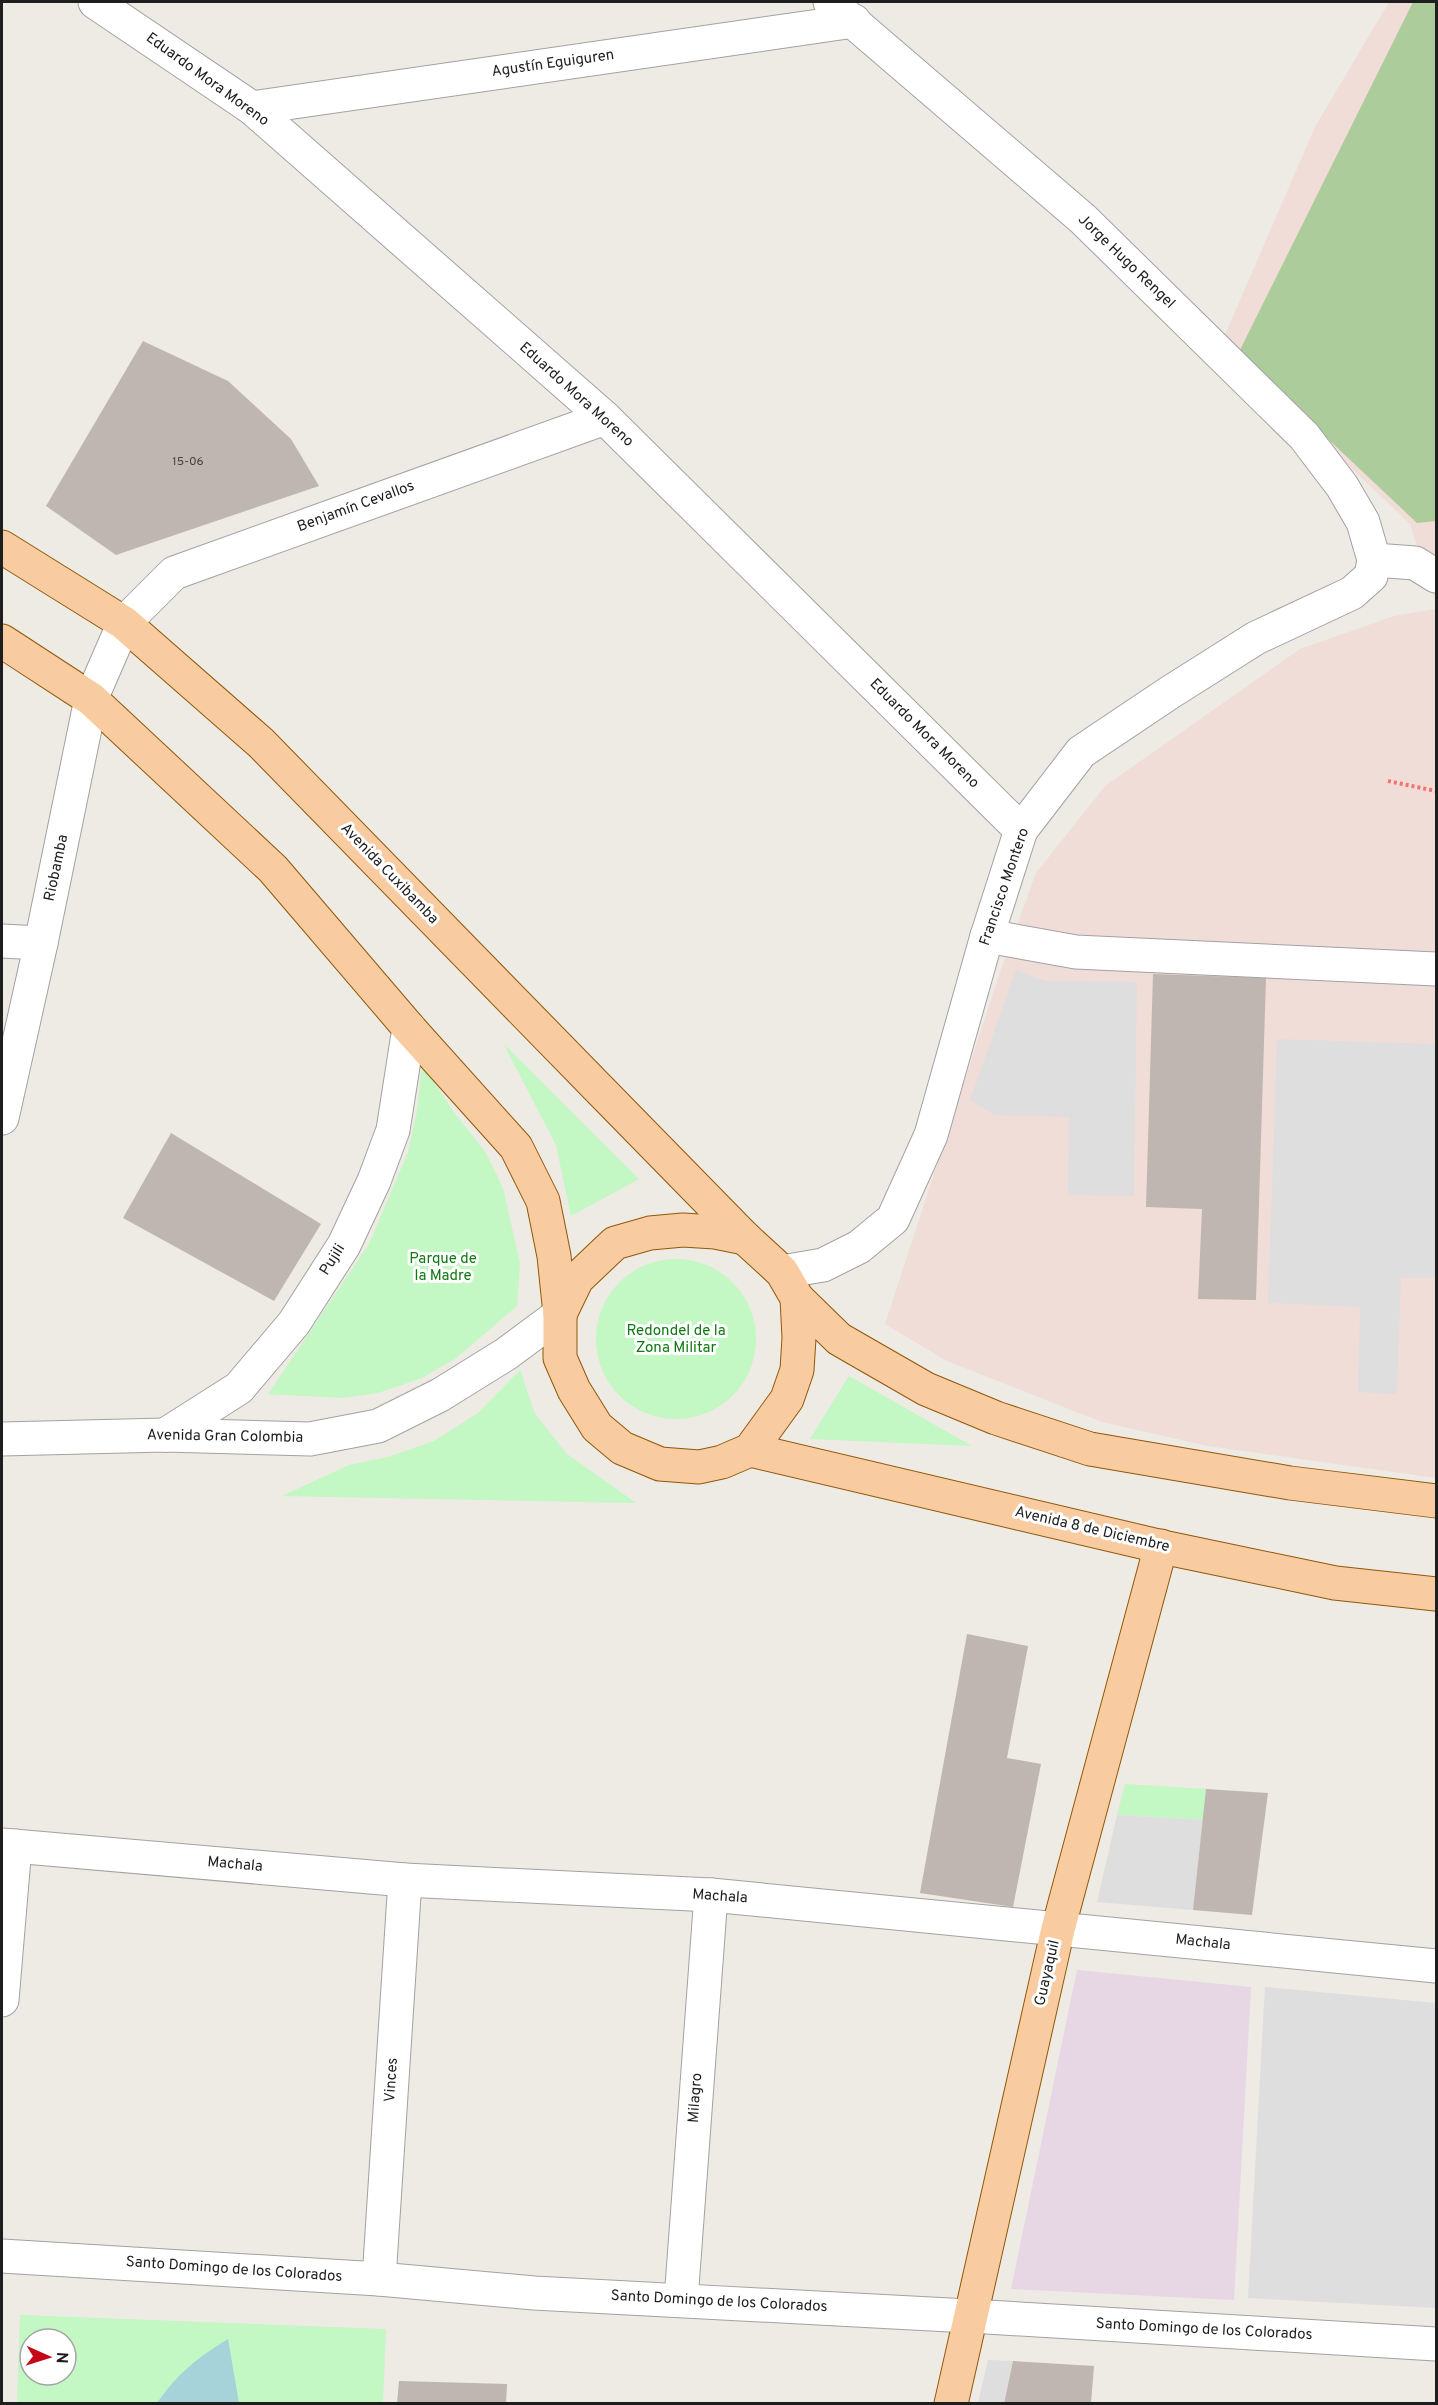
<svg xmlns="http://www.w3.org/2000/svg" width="1438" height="2405" font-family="Overpass,sans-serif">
<rect width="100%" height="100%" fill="#eeeae4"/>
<!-- industrial -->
<path fill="#e7d7e5" d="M1077 1970 1251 1987 1234 2300 1011 2289Z"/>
<!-- military -->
<g fill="#f0ddd8">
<path d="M1389 2H1436V605L1410 524 1221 344 1315 127Z"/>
<path d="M1436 609V1478L1208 1446 1102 1422 947 1361 885 1324 999 975 1036 873 1105 786 1300 649 1394 616Z"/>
</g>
<!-- forest -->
<path fill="#adcc9b" d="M1413 2H1436V521L1417 523 1238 354Z"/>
<!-- park -->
<g fill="#c3f7c3" fill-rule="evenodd">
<path d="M503 1043 639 1179 571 1216 556 1145Z"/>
<path d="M422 1065 456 1115 486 1153 503 1188 520 1263 517 1306 456 1358 422 1378 378 1393 342 1398 268 1394 369 1244 408 1152 417 1111Z"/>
<circle cx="676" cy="1339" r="80"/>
<path d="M520 1370 535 1414 567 1454 636 1503 282 1496 349 1465 388 1457 434 1441 478 1413Z"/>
<path d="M849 1376 972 1446 810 1439Z"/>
<path d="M1125 1784 1206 1789 1203 1820 1117 1815Z"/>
<path d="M20 2315 386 2329 383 2403 17 2404ZM30 2339H66V2375H30Z"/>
</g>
<!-- parking -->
<g fill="#dedede">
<path d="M1016 970 1045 981 1137 982 1134 1196 1068 1195 1069 1117 994 1115 970 1100Z"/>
<path d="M1277 1039 1436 1044V1278H1401L1397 1394 1358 1392 1360 1307 1268 1303Z"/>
<path d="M1117 1815 1203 1820 1193 1910 1097 1902Z"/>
<path d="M1265 1987 1436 2003V2308L1248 2298Z"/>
<path d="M988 2360 1013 2361 1004 2403H978Z"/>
</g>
<!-- water -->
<path fill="#a6d3da" d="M228 2339 239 2403H157C178 2373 197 2358 228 2339Z"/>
<!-- building -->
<g fill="#bfb6b1">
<path d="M143 341 228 381 291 439 319 486 116 555 46 506Z"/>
<path d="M1153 974 1266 978 1256 1300 1198 1299 1202 1209 1146 1207Z"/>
<path d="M171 1133 321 1224 274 1301 123 1218Z"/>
<path d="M967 1634 1028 1646 1007 1758 1041 1764 1013 1907 920 1893Z"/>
<path d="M1206 1789 1268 1793 1252 1915 1193 1910Z"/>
<path d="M1013 2361 1094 2366 1091 2404H1004Z"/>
<path d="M399 2381 507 2384 506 2404H397Z"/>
</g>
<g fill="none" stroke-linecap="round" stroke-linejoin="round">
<defs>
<g id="minor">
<path d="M95 2 252 108 605 418 1021 830"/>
<path d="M830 2 1083 219 1304 436 1342 486 1363 522 1374 560"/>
<path d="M252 108 854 21"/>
<path d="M1374 560 1415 563 1436 576"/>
<path d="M987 936 1076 952 1436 969"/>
<path d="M2 941 41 943"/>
<path d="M2 1118 41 943 91 699 124 623 174 573 605 418"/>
<path d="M782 1272 823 1265 859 1247 893 1219 931 1135 987 936 1021 830 1081 752 1169 693 1256 638 1352 593 1371 576 1374 560"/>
<path d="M165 1435 239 1388 294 1323 344 1245 374 1181 393 1130 409 1028"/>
<path d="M2 1439 165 1435 310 1439 378 1426 440 1395 506 1354 560 1314"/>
<path d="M2 1845 405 1880 711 1895 1436 1966"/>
<path d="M2 2000 15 1846"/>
<path d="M2 2256 379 2279 534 2293 987 2317 1436 2344"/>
<path d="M379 2279 405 1880"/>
<path d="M681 2300 711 1895"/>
</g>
<g id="major">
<path d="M2 547 124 623 261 743 602 1092 745 1238 782 1272 797 1298 799 1338 797 1370 787 1399 750 1450 722 1462 699 1467 660 1464 622 1448 597 1427 574 1390 560 1358V1314L554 1256 543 1201 516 1147 409 1028 273 869 91 699 2 641"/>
<path d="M797 1298 839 1339 926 1389 996 1418 1090 1449 1290 1483 1436 1501"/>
<path d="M560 1314 577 1279 615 1243 650 1233 683 1230 715 1232 745 1238"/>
<path d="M750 1450 1167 1548 1335 1583 1436 1594"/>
<path d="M951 2404 1058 1929 1161 1546"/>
</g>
</defs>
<!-- minor casing -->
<use href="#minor" stroke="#a2a2a2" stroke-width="35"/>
<!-- major casing -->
<use href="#major" stroke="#915807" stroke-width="35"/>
<!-- path -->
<path stroke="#f47370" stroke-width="4" stroke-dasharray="3 3" stroke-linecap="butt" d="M1388 781 1436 791"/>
<!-- minor -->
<use href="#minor" stroke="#fff" stroke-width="33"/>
<!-- major -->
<use href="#major" stroke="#f8cba0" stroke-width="33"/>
</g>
<g text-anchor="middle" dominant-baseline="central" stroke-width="6" stroke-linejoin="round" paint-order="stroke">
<!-- number labels -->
<g font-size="12" fill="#464443">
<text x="188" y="462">15-06</text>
</g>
<!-- street labels -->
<g font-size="15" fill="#1e1e1e" stroke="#fff">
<text transform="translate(553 64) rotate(-8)">Agustín Eguiguren</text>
<text transform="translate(207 80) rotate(36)">Eduardo Mora Moreno</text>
<text transform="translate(1126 262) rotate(44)">Jorge Hugo Rengel</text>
<text transform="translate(576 395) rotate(42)">Eduardo Mora Moreno</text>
<text transform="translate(356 507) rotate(-20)">Benjamín Cevallos</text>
<text transform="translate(924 734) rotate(45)">Eduardo Mora Moreno</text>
<text transform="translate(57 868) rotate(-78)">Riobamba</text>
<text transform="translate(389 874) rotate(46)">Avenida Cuxibamba</text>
<text transform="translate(1005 887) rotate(-71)">Francisco Montero</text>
<text transform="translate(333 1260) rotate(-58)">Pujili</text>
<text transform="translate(225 1437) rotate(1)">Avenida Gran Colombia</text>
<text transform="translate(1092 1530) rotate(13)">Avenida 8 de Diciembre</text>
<text transform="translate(235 1865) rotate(5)">Machala</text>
<text transform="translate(720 1897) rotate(4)">Machala</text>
<text transform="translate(1203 1943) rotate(6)">Machala</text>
<text transform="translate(1048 1973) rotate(-77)">Guayaquil</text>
<text transform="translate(392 2080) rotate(-86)">Vinces</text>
<text transform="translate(696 2098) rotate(-86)">Milagro</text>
<text transform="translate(234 2270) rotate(4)">Santo Domingo de los Colorados</text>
<text transform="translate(719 2302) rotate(3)">Santo Domingo de los Colorados</text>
<text transform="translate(1204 2330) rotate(3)">Santo Domingo de los Colorados</text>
</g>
<!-- park labels -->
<g font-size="15" fill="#107811" stroke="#fff">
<text x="443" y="1259">Parque de<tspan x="443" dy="17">la Madre</tspan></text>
<text x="676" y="1331">Redondel de la<tspan x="676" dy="17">Zona Militar</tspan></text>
</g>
</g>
<!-- border -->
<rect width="1438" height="2405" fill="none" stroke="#1e1e1e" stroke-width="6"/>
<!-- north arrow -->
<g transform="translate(48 2357) rotate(93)"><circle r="28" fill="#ffffff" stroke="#a5a5a5" stroke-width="1.5"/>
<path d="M0-4.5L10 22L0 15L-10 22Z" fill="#c30918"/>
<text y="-9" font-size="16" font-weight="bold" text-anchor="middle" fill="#1e1e1e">N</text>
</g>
</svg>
